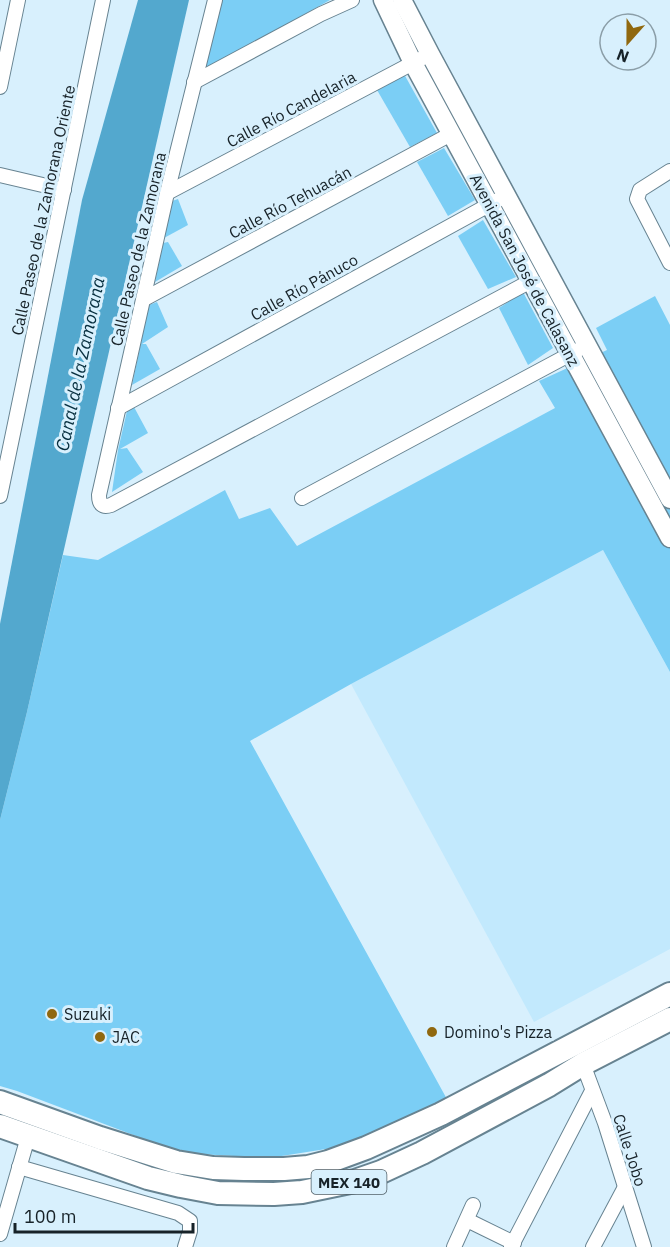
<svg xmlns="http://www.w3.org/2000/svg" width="670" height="1247" font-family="'IBM Plex Sans',sans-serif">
<rect width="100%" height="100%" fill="#d8f0fd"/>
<!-- built -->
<path fill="#c2e9fd" d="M603 550 670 672V949L534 1022 351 684Z"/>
<!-- green -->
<g fill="#7bcef5">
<path d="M220 0H330L204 71Z"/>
<path d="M404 74 437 133 410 147 377 90Z"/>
<path d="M444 148 475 200 448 216 417 162Z"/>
<path d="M178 199 188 225 164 238 172 201Z"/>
<path d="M483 220 516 277 488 289 458 236Z"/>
<path d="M168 242 182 266 155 282 163 243Z"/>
<path d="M523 292 553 348 528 365 499 308Z"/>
<path d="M655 296 670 325V672L603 550 351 684 250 741 448 1101 345 1146 269 1158 181 1153 17 1091 0 1086V820L27 712 63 555 98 560 225 490 239 519 270 508 297 546 555 408 539 381 607 350 596 328Z"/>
<path d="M157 302 168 327 142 344H146L160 369 132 385 149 305Z"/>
<path d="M134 407 148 433 120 449 127 448 143 472 112 492 118 450 127 411Z"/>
</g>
<!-- water -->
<path fill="#53a8ce" d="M138 0H189L27 712 0 820V624L82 200Z"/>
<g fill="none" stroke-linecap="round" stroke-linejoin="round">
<defs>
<g id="minor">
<path d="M215 0 167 193 99 495C99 504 102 508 111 505L531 281"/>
<path d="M194 82 321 14 352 0"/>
<path d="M0 87 18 0"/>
<path d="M670 171 640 190 637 199 670 263"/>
<path d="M0 175 64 190"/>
<path d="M167 193 430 54"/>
<path d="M144 299 451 134"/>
<path d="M118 408 498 200"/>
<path d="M0 496 103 0"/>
<path d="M302 498 578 350"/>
<path d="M583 1064 605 1123 644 1247"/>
<path d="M19 1167 178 1213 190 1221V1231L185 1247"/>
<path d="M467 1220 514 1243"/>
<path d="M0 1234 28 1137"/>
<path d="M454 1247 473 1205"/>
<path d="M511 1247 592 1091"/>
<path d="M593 1247 625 1187"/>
</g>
<g id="tertiary">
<path d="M383 0 413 63 670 538"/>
<path d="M402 0 430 54 670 499"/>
</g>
<g id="primary">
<path d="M0 1102 100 1138 176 1162 213 1168 244 1169H284L308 1167 328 1162 366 1148 441 1114 670 994"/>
<path d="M0 1126 148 1178 181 1186 218 1193 274 1194 302 1192 355 1181 381 1172 422 1153 549 1085 583 1064 670 1019"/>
</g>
</defs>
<!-- minor casing -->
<use href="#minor" stroke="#678391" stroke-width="16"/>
<!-- tertiary casing -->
<use href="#tertiary" stroke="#678391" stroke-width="21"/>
<!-- primary casing -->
<use href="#primary" stroke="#678391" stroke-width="26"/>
<!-- minor -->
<use href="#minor" stroke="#fff" stroke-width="14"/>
<!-- tertiary -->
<use href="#tertiary" stroke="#fff" stroke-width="18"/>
<!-- primary -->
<use href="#primary" stroke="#fff" stroke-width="22"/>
</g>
<!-- markers -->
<g fill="#90680f" stroke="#d8f0fd" stroke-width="2">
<circle cx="52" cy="1014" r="6"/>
<circle cx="432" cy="1032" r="6"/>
<circle cx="100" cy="1037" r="6"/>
</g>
<g text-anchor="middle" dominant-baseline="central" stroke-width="6" stroke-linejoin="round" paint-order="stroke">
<!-- shield labels -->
<rect fill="#d8f0fd" stroke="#516068" stroke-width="1.5" x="311.5" y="1170" width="75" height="24" rx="4.5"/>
<g font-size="15" font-weight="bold" fill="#172228">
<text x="349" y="1182">MEX 140</text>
</g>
<!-- street labels -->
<g font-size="16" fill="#172228" stroke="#d8f0fd">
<text transform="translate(291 109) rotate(-28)">Calle Río Candelaria</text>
<text transform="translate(290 202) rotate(-28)">Calle Río Tehuacán</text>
<text transform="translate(43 210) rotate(-78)">Calle Paseo de la Zamorana Oriente</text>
<text transform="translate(138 249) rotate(-77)">Calle Paseo de la Zamorana</text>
<text transform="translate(525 270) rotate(62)">Avenida San José de Calasanz</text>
<text transform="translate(304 287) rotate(-29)">Calle Río Pánuco</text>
<text transform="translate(630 1150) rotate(72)">Calle Jobo</text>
</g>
<!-- poi labels -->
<g font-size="16" fill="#172228" stroke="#d8f0fd" text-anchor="start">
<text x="64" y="1014">Suzuki</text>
<text x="444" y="1032">Domino's Pizza</text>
<text x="112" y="1037">JAC</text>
</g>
<!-- water labels -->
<g font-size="18" font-style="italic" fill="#072f3f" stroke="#d8f0fd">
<text transform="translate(80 364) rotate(-78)">Canal de la Zamorana</text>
</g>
</g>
<!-- north arrow -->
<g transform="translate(628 42) rotate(201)"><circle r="28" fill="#d8f0fd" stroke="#8b9ea8" stroke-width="1.5"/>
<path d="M0-4.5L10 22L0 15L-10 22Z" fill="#90680f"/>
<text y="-9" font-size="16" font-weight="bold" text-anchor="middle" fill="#172228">N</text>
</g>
<!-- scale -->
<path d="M15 1223v9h178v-9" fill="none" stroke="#172228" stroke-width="3"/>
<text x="24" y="1223" font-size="18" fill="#172228" stroke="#d8f0fd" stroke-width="4.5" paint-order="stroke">100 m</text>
</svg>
